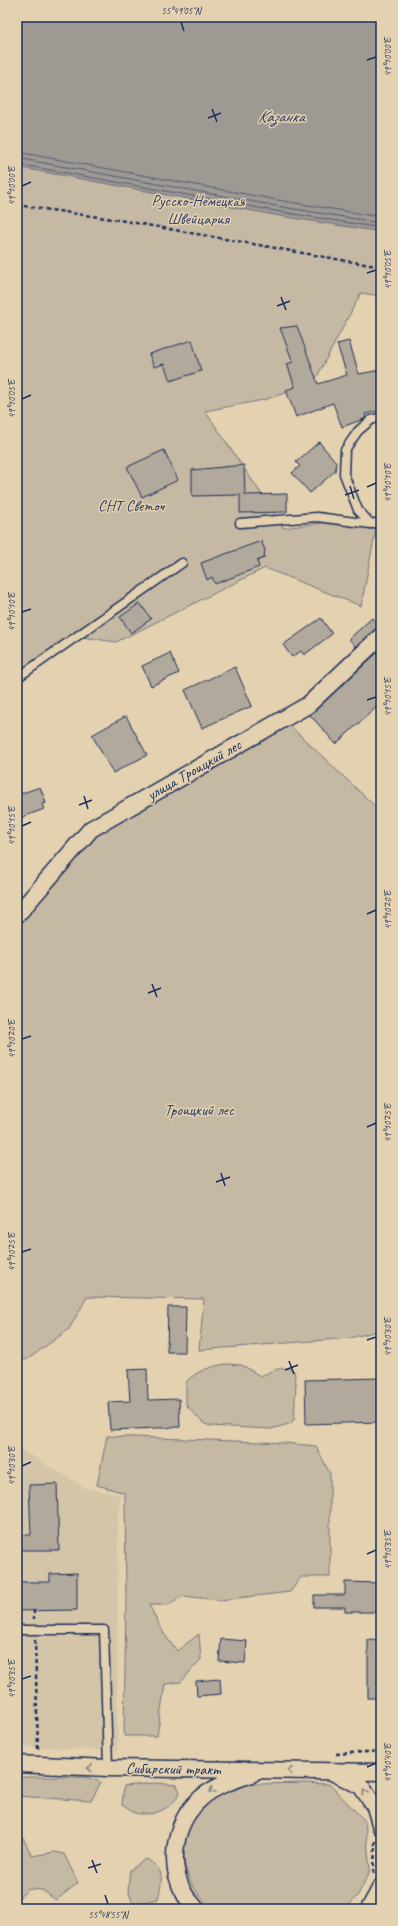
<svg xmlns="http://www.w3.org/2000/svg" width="398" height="1926" font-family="Caveat,sans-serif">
<rect width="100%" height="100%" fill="#e3d1af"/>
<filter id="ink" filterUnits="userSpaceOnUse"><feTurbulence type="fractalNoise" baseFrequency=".025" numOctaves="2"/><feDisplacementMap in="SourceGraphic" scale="8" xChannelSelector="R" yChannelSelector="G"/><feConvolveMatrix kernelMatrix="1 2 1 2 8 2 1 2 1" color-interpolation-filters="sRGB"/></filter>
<g filter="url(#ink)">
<!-- built -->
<path fill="#d4c5a9" d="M17 1447 85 1488 121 1495 118 1514 117 1751 17 1746Z"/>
<!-- green -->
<g fill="#c6b9a3" stroke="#707480">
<path d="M17 17H381V296L361 293 313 384 263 400 205 411 269 505 283 528 328 522 376 529 361 606 265 568 116 642 75 636 17 675Z"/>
<path d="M288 724 381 812V1330L350 1338 199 1350 204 1299 87 1297 69 1329 28 1359 17 1361V924L91 837Z"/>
<path d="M226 1364 242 1365 260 1376C272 1372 281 1364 294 1371L296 1382 294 1420 289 1424 271 1429 210 1426 203 1423 186 1405V1382C196 1371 212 1366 226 1364Z"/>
<path d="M107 1436 284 1443 316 1446 330 1474V1577H301L290 1592 220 1600 183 1596 167 1605H149L164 1634 177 1651 199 1634 201 1659 181 1682 165 1684 157 1736H124L126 1599 125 1493 97 1485Z"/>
<path d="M17 1777H86L101 1782 91 1801 17 1796Z"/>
<path d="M155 1783 177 1785 180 1793C171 1809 154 1817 135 1813 131 1812 126 1807 122 1805L124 1786Z"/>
<path d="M301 1783 329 1784 365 1821 370 1871 358 1895 345 1909H214C186 1889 174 1851 191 1820 193 1817 195 1812 197 1809 203 1802 222 1791 230 1787 237 1783 289 1784 301 1783Z"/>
<path d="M17 1834 23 1838 32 1856 55 1852 64 1854 78 1883 56 1900 42 1890 29 1889 17 1899Z"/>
<path d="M146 1859C166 1869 162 1880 158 1899L133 1904 128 1890 130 1870Z"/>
</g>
<!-- water -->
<path fill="#9f9994" stroke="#6a6f7e" d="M17 17H381V232L280 216 17 167Z"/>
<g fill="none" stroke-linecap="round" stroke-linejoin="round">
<!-- shore -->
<g stroke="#505974" stroke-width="1">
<path d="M17 152 283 201 381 217"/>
<path d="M17 158 282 207 381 223"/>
<path d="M17 164 281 212 381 228"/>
</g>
</g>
<!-- building -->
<g fill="#b1a99b" stroke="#1b2f5e">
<path d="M297 326 318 384 347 375 337 344 349 341 359 374 381 370V410L365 414 366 417 364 419 342 427 333 403 296 417 286 390 295 387 287 364 293 362 280 328Z"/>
<path d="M192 340 201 371 170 381 164 364 154 367 149 354Z"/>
<path d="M319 442 336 462 335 471 310 493 292 473 300 466 296 462Z"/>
<path d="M164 450 178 480 142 497 127 467Z"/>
<path d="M244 465 245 495 287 494V512L240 513V495L192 496V470Z"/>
<path d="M261 541 265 550 264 558 257 561 259 567 215 584 212 577 207 580 201 563Z"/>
<path d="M140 603 151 619 131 633 120 617Z"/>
<path d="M321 618 332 634 304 655 301 651 292 657 283 645Z"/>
<path d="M372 618 379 627 356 647 349 639Z"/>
<path d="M381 649V703L336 744 310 715Z"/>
<path d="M170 653 179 673 151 686 142 666Z"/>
<path d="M235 667 252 706 202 728 185 690Z"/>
<path d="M126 716 147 755 113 773 92 735Z"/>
<path d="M40 787 46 803 42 804 44 809 17 819V795Z"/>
<path d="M168 1307H186L185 1352H167Z"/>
<path d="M147 1369 148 1400 179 1399 180 1427 110 1430 108 1402 130 1401 128 1370Z"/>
<path d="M381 1378V1422L306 1424 305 1380Z"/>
<path d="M57 1484 59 1550H17V1535H31L29 1485Z"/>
<path d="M77 1573V1610L17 1611V1582H50V1574Z"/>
<path d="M345 1582 381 1583V1612H345V1607H314V1595H345Z"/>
<path d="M221 1639 247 1641 245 1663 219 1661Z"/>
<path d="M368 1640 381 1641V1698H368Z"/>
<path d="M220 1679 221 1694 197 1696 196 1681Z"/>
</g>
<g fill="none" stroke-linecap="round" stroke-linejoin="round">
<defs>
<g id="lane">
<path d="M381 417 371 420 358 431 345 450 344 474 358 510 371 524 381 522"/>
<path d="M240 523 317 517 371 524"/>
<path d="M17 678 182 563"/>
<path d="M17 1630H104L108 1768"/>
</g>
<g id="street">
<path d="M17 915 91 829 308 705 381 636"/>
<path d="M17 1764 108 1768 381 1772"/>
<path d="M334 1773 361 1786 375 1807 381 1827"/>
<path d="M196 1909C193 1904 188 1900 185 1895 167 1864 174 1823 200 1799 214 1786 234 1780 252 1774"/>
<path d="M369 1909 381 1887"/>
</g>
</defs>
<!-- lane casing -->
<use href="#lane" stroke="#1b2f5e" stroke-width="11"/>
<!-- street casing -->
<use href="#street" stroke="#1b2f5e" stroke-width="19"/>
<!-- path -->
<g stroke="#1b2f5e" stroke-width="2.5" stroke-dasharray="4 3" stroke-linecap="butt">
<path d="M17 205 119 220 381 267"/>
<path d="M34 1610V1619"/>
<path d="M35 1640 38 1751"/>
<path d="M336 1754 381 1751"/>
<path d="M374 1873 375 1840"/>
<path d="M350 1909 354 1905"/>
</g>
<!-- lane -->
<use href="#lane" stroke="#e3d1af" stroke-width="8"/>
<!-- street -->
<use href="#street" stroke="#e3d1af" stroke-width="16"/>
</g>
<!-- one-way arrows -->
<defs><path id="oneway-chevron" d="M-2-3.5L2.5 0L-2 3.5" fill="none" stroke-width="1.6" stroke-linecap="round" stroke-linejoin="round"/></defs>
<g stroke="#7f8086">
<use href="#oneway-chevron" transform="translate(90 1768) rotate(-177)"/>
<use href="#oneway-chevron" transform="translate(290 1771) rotate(-179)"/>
<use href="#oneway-chevron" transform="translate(212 1791) rotate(148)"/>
<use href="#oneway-chevron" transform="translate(365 1792) rotate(-124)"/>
</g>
</g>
<!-- ticks -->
<path fill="none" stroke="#1b2f5e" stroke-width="1.5" d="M181 22 184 31M367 60 376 57M212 109 217 122M208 118 221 113M22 186 31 182M367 273 376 270M281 297 286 310M277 306 290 301M22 399 31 395M350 486 354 499M367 487 376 483M345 495 359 490M22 612 31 609M367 700 376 697M84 796 88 809M79 805 92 800M22 826 31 822M367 914 376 910M152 984 157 997M148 993 161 988M22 1039 31 1036M367 1127 376 1123M221 1173 225 1186M216 1182 230 1177M22 1252 31 1249M367 1340 376 1337M289 1361 294 1374M285 1370 298 1365M22 1466 31 1462M367 1554 376 1550M22 1679 31 1676M367 1767 376 1763M92 1860 97 1873M88 1868 101 1864M105 1895 108 1904"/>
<g text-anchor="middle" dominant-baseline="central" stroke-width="3" stroke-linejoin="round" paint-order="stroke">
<!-- park labels -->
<g font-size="16" fill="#2c3d65" stroke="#e3d1af">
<text x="198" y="201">Русско-Немецкая<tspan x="198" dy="18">Швейцария</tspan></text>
<text x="131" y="506">СНТ Светоч</text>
<text x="199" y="1110">Троицкий лес</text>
</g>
<!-- street labels -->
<g font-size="16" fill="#1b2f5e" stroke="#e3d1af">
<text transform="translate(194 770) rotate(-30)">улица Троицкий лес</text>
<text transform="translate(173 1769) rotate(1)">Сибирский тракт</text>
</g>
<!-- water labels -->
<g font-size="17" font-style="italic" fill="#2f3f66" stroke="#e3d1af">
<text x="281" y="116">Казанка</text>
</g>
</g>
<!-- margin -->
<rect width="398" height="1926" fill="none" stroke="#e3d1af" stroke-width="44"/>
<rect x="22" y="22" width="354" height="1882" fill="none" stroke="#1b2f5e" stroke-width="1.5"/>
<g font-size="10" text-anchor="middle" fill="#1b2f5e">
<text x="181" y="14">55°49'05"N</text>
<text transform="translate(387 57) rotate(-90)" y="4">49°10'00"E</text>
<text transform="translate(11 186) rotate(-90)" y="4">49°10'00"E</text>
<text transform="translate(387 270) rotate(-90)" y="4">49°10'05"E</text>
<text transform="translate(11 399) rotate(-90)" y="4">49°10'05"E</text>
<text transform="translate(387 483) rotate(-90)" y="4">49°10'10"E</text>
<text transform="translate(11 612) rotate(-90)" y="4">49°10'10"E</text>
<text transform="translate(387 697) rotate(-90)" y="4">49°10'15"E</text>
<text transform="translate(11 826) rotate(-90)" y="4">49°10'15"E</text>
<text transform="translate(387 910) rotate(-90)" y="4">49°10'20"E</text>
<text transform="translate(11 1039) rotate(-90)" y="4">49°10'20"E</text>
<text transform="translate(387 1123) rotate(-90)" y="4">49°10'25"E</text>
<text transform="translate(11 1252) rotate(-90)" y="4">49°10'25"E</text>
<text transform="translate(387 1337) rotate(-90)" y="4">49°10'30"E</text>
<text transform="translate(11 1466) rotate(-90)" y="4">49°10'30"E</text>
<text transform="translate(387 1550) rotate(-90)" y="4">49°10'35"E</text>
<text transform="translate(11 1679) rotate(-90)" y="4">49°10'35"E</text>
<text transform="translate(387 1763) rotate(-90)" y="4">49°10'40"E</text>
<text x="108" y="1918">55°48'55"N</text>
</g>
</svg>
